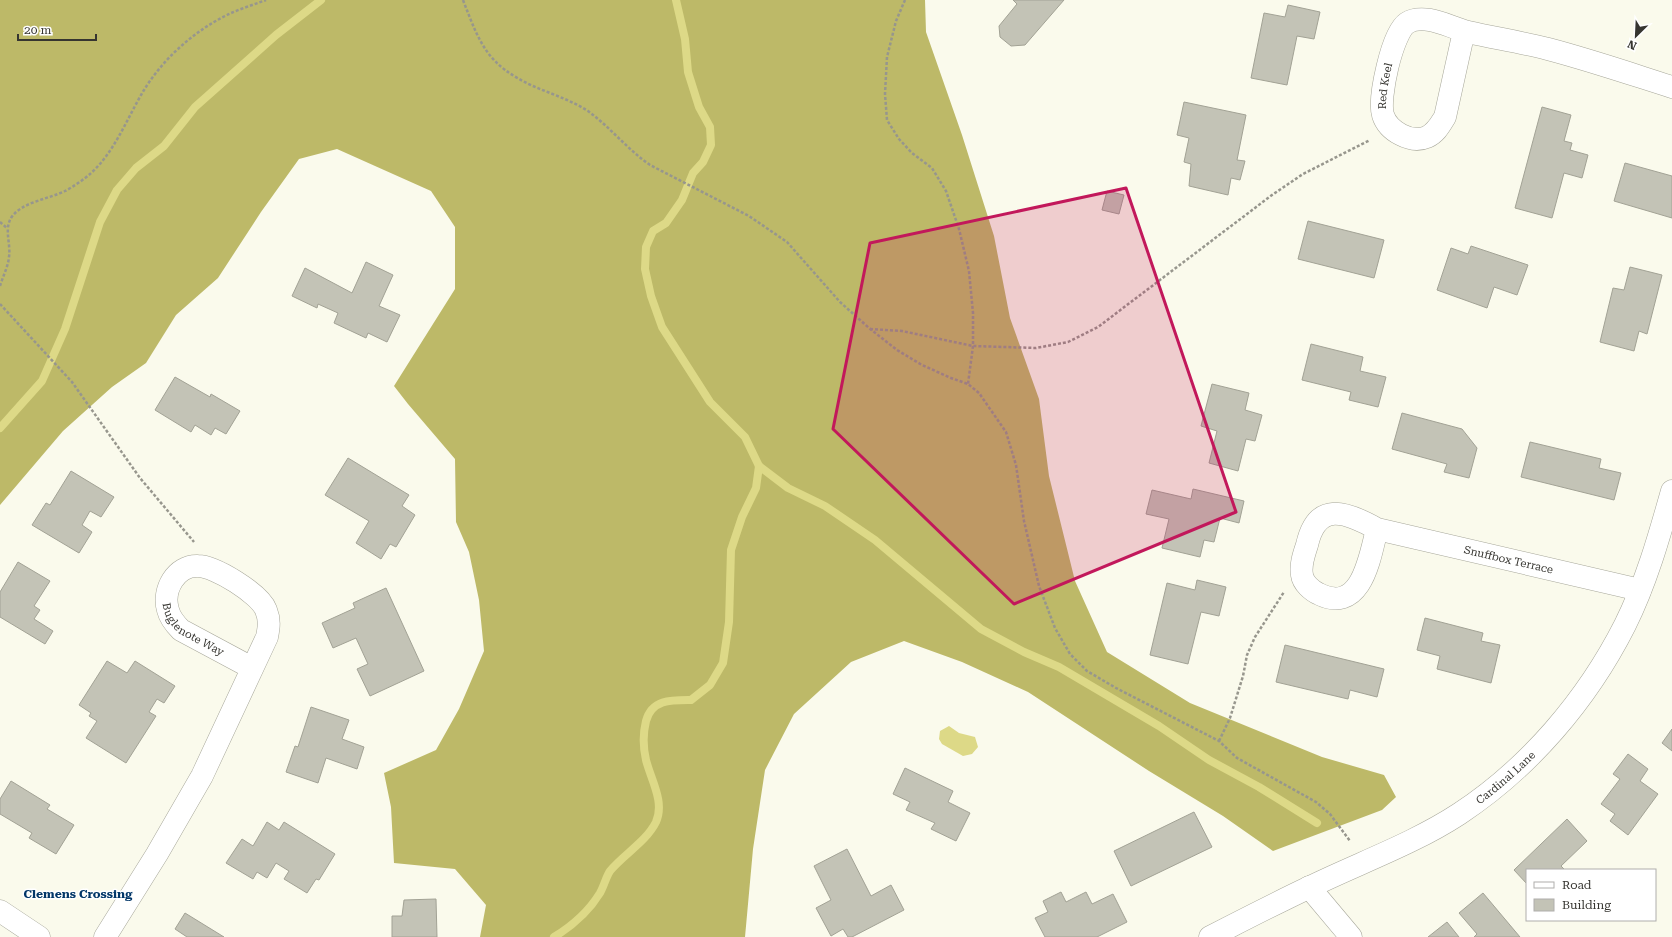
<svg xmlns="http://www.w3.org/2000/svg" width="1672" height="937" font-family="'Roboto Serif',serif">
<rect width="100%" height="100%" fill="#fafaec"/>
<!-- forest -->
<path fill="#bdb968" d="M0 0H925L926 32 962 135 994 236 1010 318 1039 399 1049 476 1075 581 1107 652 1190 703 1322 757 1384 775 1396 797 1382 810 1273 851 1223 816 1149 771 1028 692 962 662 904 641 851 662 794 714 765 770 753 849 745 937H480L486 905 455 869 394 863 391 807 384 773 436 750 459 709 484 651 479 600 469 552 456 522 455 459 408 404 394 386 455 289V227L431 191 337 149 299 159 261 212 218 278 176 315 146 363 112 387 63 431 0 505Z"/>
<!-- water -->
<path fill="#ddd987" d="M949 726 959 733 975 737 978 747 972 754 963 756 942 744 939 739 940 731Z"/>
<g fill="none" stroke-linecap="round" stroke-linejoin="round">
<!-- stream -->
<g stroke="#ddd987" stroke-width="8">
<path d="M0 428 42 381 65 329 100 222 117 190 136 168 164 146 195 107 276 35 321 0"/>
<path d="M759 466 788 488 825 506 875 540 981 629 1024 652 1059 667 1159 726 1209 760 1259 787 1317 823"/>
<path d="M554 937C572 926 589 911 600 893 604 886 606 877 610 871 624 854 646 842 656 822 665 802 651 780 646 760 643 747 643 733 646 721 652 699 672 700 691 700L710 685 723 663 729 622 731 550 742 517 756 488 759 466 745 437 710 402 662 327 651 296 645 269 646 247 653 231 666 223 682 200 693 173 703 162 711 145 710 127 699 107 688 72 685 39 676 0"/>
</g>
</g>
<!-- building -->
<g fill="#c3c3b6" stroke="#a2a295">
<path d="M1013 0H1064L1025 45 1011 46 1000 37 999 26 1017 4Z"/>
<path d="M1288 5 1320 12 1314 39 1297 36 1287 85 1251 78 1264 13 1285 17Z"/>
<path d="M1184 102 1246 115 1237 160 1245 161 1240 180 1231 178 1228 195 1189 186 1191 164 1184 162 1189 138 1177 135Z"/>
<path d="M1542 107 1571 115 1564 141 1572 143 1570 150 1588 155 1582 178 1564 173 1552 218 1515 208Z"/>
<path d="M1625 163 1672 176V218L1614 201Z"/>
<path d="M1107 191 1124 195 1119 214 1102 210Z"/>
<path d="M1308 221 1384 240 1374 278 1298 259Z"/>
<path d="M1471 246 1528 265 1517 295 1494 287 1487 308 1437 290 1451 248 1468 254Z"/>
<path d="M366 262 393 275 379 306 400 315 387 342 368 333 366 338 334 323 338 313 318 304 317 308 292 296 305 268 352 293Z"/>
<path d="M1630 267 1662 275 1647 334 1639 331 1634 351 1600 342 1613 288 1624 290Z"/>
<path d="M1311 344 1363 357 1360 371 1386 377 1378 407 1349 400 1351 392 1302 380Z"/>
<path d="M175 377 210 397 211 394 240 411 226 434 215 428 211 435 195 425 191 432 155 410Z"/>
<path d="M1212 384 1249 393 1245 410 1262 415 1255 441 1246 439 1238 471 1209 463 1217 431 1201 426Z"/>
<path d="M1402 413 1462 429 1477 448 1469 478 1444 472 1447 464 1392 449Z"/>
<path d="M1530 442 1601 459 1599 468 1621 473 1614 500 1521 477Z"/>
<path d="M348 458 409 495 402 506 415 515 396 547 390 544 381 559 356 543 369 521 325 495Z"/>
<path d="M71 471 114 497 101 517 90 511 82 525 92 532 79 553 32 525 46 503 50 505Z"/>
<path d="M1193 489 1244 501 1239 523 1220 518 1214 542 1204 540 1200 557 1162 548 1169 519 1146 514 1152 490 1191 499Z"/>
<path d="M18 562 50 581 34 606 40 610 34 619 53 631 45 644 0 617V592Z"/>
<path d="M1197 580 1226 587 1219 616 1201 612 1188 664 1150 655 1167 583 1195 590Z"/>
<path d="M386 588 424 671 370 696 357 669 368 664 356 638 333 648 322 623 355 608 353 603Z"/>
<path d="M1425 618 1483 633 1481 641 1500 645 1491 683 1437 669 1440 656 1417 650Z"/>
<path d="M1285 645 1384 669 1377 697 1350 690 1348 699 1276 682Z"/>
<path d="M107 661 127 673 135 661 175 686 164 703 157 699 149 712 156 716 126 763 86 738 97 721 89 716 91 713 79 705Z"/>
<path d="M311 707 349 720 342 739 364 747 357 769 326 758 318 783 286 772 295 746 298 747Z"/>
<path d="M1672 729V751L1662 743Z"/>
<path d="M1628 754 1648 769 1640 781 1658 794 1628 835 1610 821 1615 814 1601 804 1620 779 1613 774Z"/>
<path d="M905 768 953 791 948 802 970 813 956 841 931 829 935 823 906 810 910 802 893 794Z"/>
<path d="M11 781 50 805 47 809 74 825 56 854 29 838 32 833 0 814V799Z"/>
<path d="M1194 812 1212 847 1131 886 1114 851Z"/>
<path d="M1567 819 1587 841 1561 866 1565 870H1527V884L1514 870Z"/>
<path d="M267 822 279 830 284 822 335 854 319 880 316 879 307 893 284 879 289 871 276 863 267 878 257 872 253 879 226 863 242 839 253 846Z"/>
<path d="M847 849 871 896 891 885 904 910 852 937H848L843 929 831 936 816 908 831 900 814 866Z"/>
<path d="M1061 892 1066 902 1086 892 1092 904 1113 894 1127 922 1097 937H1045L1035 918 1048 912 1043 901Z"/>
<path d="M1483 893 1520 937H1474L1477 934 1459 913Z"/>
<path d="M436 899 437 937H392V916H402L404 900Z"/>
<path d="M185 913 224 937H187L175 929Z"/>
<path d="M1447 922 1459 937H1428Z"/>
</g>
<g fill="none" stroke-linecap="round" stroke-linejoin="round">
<defs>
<g id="street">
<path id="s1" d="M1464 31 1445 117C1440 125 1436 133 1427 137 1411 144 1388 131 1383 115 1378 99 1392 33 1407 23 1413 19 1423 19 1430 20 1443 22 1455 29 1468 32 1494 38 1521 42 1548 49 1590 60 1631 74 1672 87"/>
<path id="s2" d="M1377 529C1370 556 1362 615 1319 594 1312 591 1303 583 1302 575 1300 565 1304 554 1307 545 1317 500 1347 512 1377 529L1640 590"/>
<path d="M1309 887 1351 937"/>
<path d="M0 911 39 937"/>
<path id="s3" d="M105 937 157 854 202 776 267 637C269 627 270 620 266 610 260 594 215 566 198 566 176 565 162 590 168 610 170 618 175 624 181 630L252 668"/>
<path id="s4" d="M1210 937C1243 920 1276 903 1310 887 1359 863 1413 844 1459 814 1529 768 1587 700 1625 625 1646 583 1659 537 1672 491"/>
</g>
</defs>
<!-- street casing -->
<use href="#street" stroke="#a7a79a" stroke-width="23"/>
<!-- path -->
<g stroke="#97968d" stroke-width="2.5" stroke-dasharray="3 2" stroke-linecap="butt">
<path d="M463 0C480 44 487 65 533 86 551 94 571 100 588 111 610 127 627 149 650 165L749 216 787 242 840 302 869 328 897 350 922 365 951 378 968 384 979 393 1006 432 1016 465 1024 521 1039 586 1055 628 1070 654 1087 671 1116 688 1219 741 1237 758 1316 802 1330 814 1350 841"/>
<path d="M905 0 896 21 887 57 885 94 887 120 899 139 912 153 932 168 946 191 959 229 969 271 973 313V346L968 384"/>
<path d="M0 222 7 228"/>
<path d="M0 286C3 276 8 267 9 257 11 244 4 230 11 218 21 202 49 199 65 191 73 187 83 180 90 174 115 152 127 118 144 90 163 59 194 31 227 15 239 9 253 5 266 0"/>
<path d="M0 304 72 382 140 478 194 542"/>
<path d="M870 329 902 331 973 346 1036 348 1068 342 1098 327 1272 195 1303 174 1370 140"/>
<path d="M1219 741 1230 718 1243 676 1247 655 1255 637 1284 592"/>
</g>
<!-- street -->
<use href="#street" stroke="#fff" stroke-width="22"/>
</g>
<!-- marked area -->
<path fill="#c2185b" fill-opacity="0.2" stroke="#c2185b" stroke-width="3" stroke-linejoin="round" d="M1126 188 1236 512 1014 604 833 429 870 243Z"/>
<g text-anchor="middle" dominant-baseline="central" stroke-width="3" stroke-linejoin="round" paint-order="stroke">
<!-- street labels -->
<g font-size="11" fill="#363530" stroke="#fff">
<text stroke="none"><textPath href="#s1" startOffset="199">Red Keel</textPath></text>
<text stroke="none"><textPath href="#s2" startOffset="387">Snuffbox Terrace</textPath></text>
<text stroke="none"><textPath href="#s3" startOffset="546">Buglenote Way</textPath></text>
<text stroke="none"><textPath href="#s4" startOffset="337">Cardinal Lane</textPath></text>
</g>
<!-- neighbourhood labels -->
<g font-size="12" font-weight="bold" fill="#023668" stroke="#fff">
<text x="78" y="894">Clemens Crossing</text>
</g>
</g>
<!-- legend -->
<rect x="1526" y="869" width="130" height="52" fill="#ffffff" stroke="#afaeac"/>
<rect x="1534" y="882" width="20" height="6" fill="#ffffff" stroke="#afaeac"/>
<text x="1562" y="889" font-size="12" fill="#363530">Road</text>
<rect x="1534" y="899" width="20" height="12" fill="#c3c3b6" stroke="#afaeac"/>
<text x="1562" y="909" font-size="12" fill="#363530">Building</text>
<!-- north arrow -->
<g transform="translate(1636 36) rotate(204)" stroke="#ffffff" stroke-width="3" paint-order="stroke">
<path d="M0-3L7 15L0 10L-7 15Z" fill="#363530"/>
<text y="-6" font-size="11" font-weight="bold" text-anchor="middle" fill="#363530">N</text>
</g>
<!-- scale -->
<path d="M18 34v6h78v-6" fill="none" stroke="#363530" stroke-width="2"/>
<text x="24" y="34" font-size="12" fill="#363530" stroke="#ffffff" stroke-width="3" paint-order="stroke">20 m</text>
</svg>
